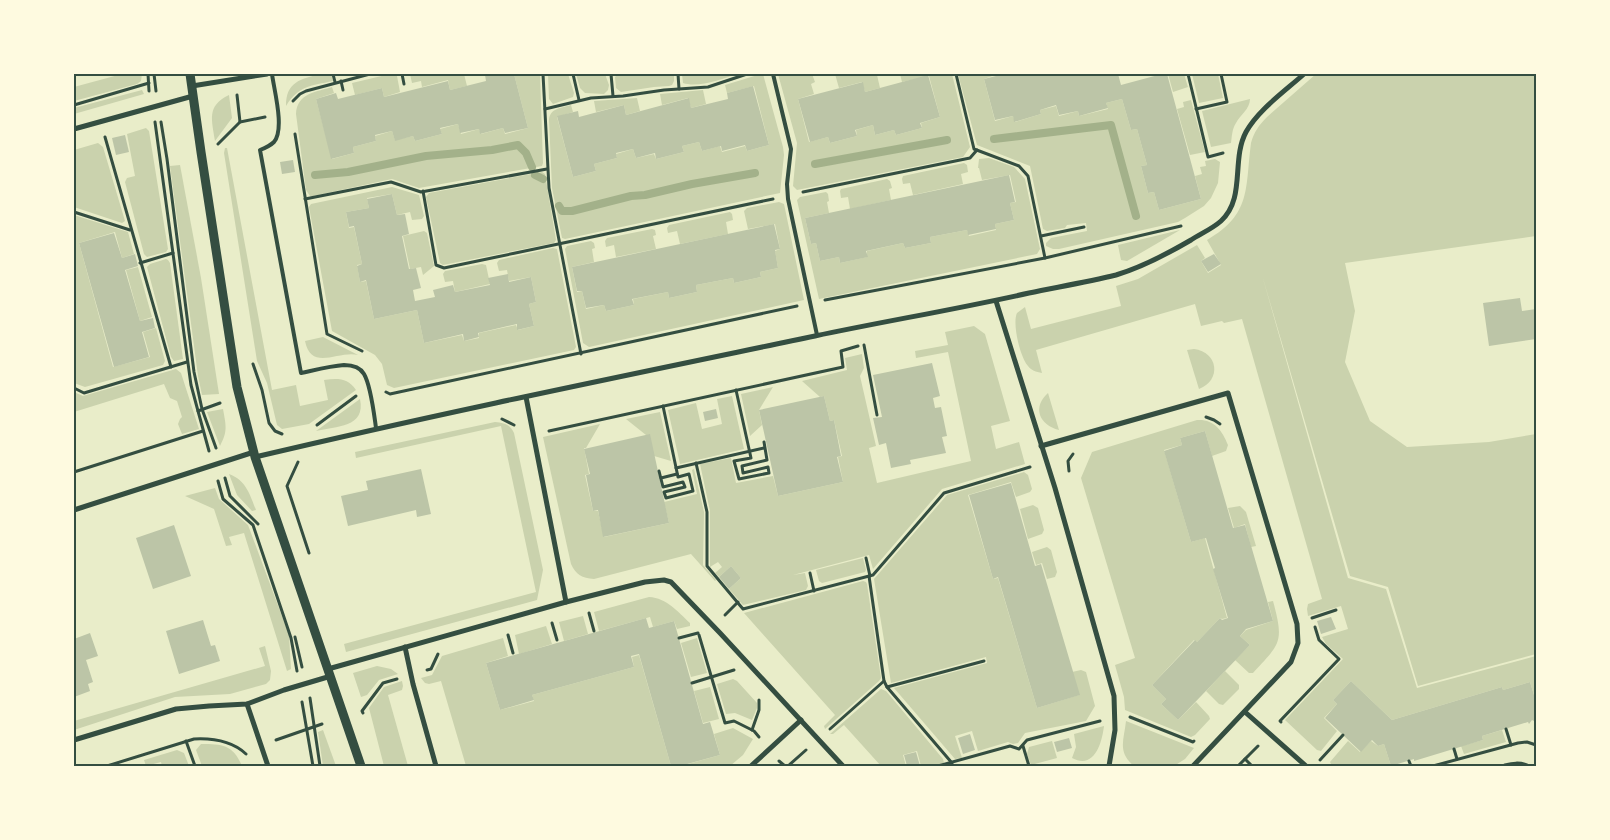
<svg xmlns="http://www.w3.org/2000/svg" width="1610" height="840" font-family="Manrope,sans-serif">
<rect width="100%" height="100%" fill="#e9edc9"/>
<!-- green -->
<g fill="#cad2ad">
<path d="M122 74H142L141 81 137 84 74 101V87Z"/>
<path d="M321 74H332L333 81C311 86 299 85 286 106 286 82 300 79 321 74Z"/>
<path d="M390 74H395L397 76 400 92 384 97 382 88 355 95 352 83Z"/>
<path d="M410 74H464L467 86 450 90 448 80 422 87 421 81 412 83Z"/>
<path d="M514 74H540L543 163 542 166 419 188 392 179 313 196H310L306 190 296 114C297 93 316 92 332 87L334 93 316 99 332 159 354 153 353 147 376 141 375 136 392 131 395 140 413 136 415 141 442 134 440 129 458 124 461 134 479 129 481 134 503 128 505 134 528 128Z"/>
<path d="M548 74H568L574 93 573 97 553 104 549 99Z"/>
<path d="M576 74H605L609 85 608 90 604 94 585 93 580 88Z"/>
<path d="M618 74H674V81L672 85 669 86 654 87 621 92 616 88 615 77Z"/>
<path d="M682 74H737C723 79 698 88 683 83Z"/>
<path d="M761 74H763L783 147 784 155 780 193 565 239 562 238 552 188 549 120C550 108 561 108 571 105L573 112 557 117 573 177 596 171 594 164 617 158 616 154 633 149 636 158 654 154 656 159 684 152 682 146 699 142 702 151 720 146 722 152 745 146 747 151 769 145 754 86 727 93 725 85Z"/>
<path d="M778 74H812L815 82 811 84 814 94 798 99 809 142 828 137 830 143 857 136 856 130 873 125 875 135 894 130 896 135 922 128 921 123 940 117 929 76 902 82 900 74H952L970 147 963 157 797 190 793 186 797 143Z"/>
<path d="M835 74H879L877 75 880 88 865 92 862 82 839 88Z"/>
<path d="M958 74H998L984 79 995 121 1013 116 1015 122 1041 114 1040 110 1056 106 1059 116 1078 111 1079 116 1108 109 1106 103 1122 99 1131 130 1137 129 1147 165 1141 166 1148 193 1154 192 1159 210 1201 199 1195 176 1202 174 1200 167 1206 166 1205 161 1215 159 1220 162 1218 183 1211 198 1204 206 1185 218 1178 222 1059 249H1053L1046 246V243L1051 238 1087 231 1086 223 1067 225 1065 228 1047 231 1043 229 1030 166 977 145Z"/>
<path d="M1168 74H1184L1188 87 1173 92Z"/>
<path d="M1192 74H1218L1223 98 1199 103Z"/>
<path d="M1316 74H1536V236L1345 263 1355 311 1345 362 1370 421 1407 447 1489 442 1536 434V654L1418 686 1388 587 1350 576 1262 275 1348 578 1386 589 1417 688 1536 656V696L1534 695 1530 682 1503 690 1502 687 1392 720 1351 681 1333 700 1337 704 1324 718 1337 731 1321 751 1317 750 1285 720 1343 659 1326 644 1322 637 1348 629 1341 606 1308 616 1307 609 1308 604 1322 599 1242 319 1224 323 1222 321 1201 326 1195 304 1036 350 1042 373C1036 372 1031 370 1028 366 1020 357 1012 323 1017 313L1025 307 1031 329 1121 306 1116 286 1138 279 1197 245 1205 258 1201 261 1208 273 1221 265 1207 240C1252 214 1245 188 1251 143 1254 132 1259 125 1267 117Z"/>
<path d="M142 90 144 94 74 114V108Z"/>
<path d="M703 90 706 104 691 108 688 98 662 105 660 94Z"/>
<path d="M229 95 232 118 215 141C212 120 206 106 229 95Z"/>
<path d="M637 98 640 111 626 115 624 105 596 112 594 101Z"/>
<path d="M1250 99C1250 109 1240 115 1236 123 1232 129 1232 136 1231 143L1211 147 1202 111Z"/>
<path d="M1191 100 1205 152 1190 155 1177 109 1184 107 1183 102Z"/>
<path d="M146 128 149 131 168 249 166 252 147 257 144 254 125 182 127 178 135 176 127 134Z"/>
<path d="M98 143 103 147 125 221 122 223 74 207V150Z"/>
<path d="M225 148H227L272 390 296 385 300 406 328 400 324 380C338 378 348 378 356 390L309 424 282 429 277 425 267 383 257 361 224 153Z"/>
<path d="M989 158 1014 167 1025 179 1040 249 1037 254 819 299 797 200 800 197 826 192 828 194 829 201 827 202 829 213 805 218 811 244 816 243 820 261 839 257 840 263 867 257V251L903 243 905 248 931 243 930 237 967 230 969 236 996 230 995 224 1014 220 1010 203 1016 202 1010 175 982 180 979 168H978L979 159Z"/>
<path d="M964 163 967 165 968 172 961 174 963 184 913 195 910 183 903 184 902 179 903 176Z"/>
<path d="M180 165 201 278 219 394 202 395 198 376 170 166Z"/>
<path d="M542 172 545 174 556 240 554 243 443 265 440 263 426 197 429 193Z"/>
<path d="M887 179 890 181 892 188 889 189 891 200 850 209 848 197 841 198 840 191 841 189Z"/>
<path d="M392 187 419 195 424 216 422 219 412 220 410 212 397 215 392 194 367 198 369 208 346 212 349 228 354 227 362 264 357 265 360 282 366 281 374 319 417 310 424 343 462 335 464 341 479 338V333L516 325 518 330 534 326 529 304 536 302 531 277 509 281 507 270 499 271 497 263 499 260 553 248 557 249 576 347 574 350 394 388 387 385 382 364 375 355 332 331 309 207 311 204Z"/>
<path d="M779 202 784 204 804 300 589 347 583 343 565 249 567 246 591 241 594 243 595 248 592 249 594 262 572 267 577 292 582 291 586 309 604 305 606 311 634 305 633 299 668 292 669 298 697 292 696 285 733 278 734 283 761 277 760 272 778 268 775 251 780 249 775 224 748 229 744 211 747 208Z"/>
<path d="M730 212 732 214 733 220 726 222 728 234 680 244 677 231 668 233 667 228 669 225Z"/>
<path d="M74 215 128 232 134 254 122 258 115 232 79 243 113 367 150 357 143 332 156 328 165 361 163 365 85 387 74 383Z"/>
<path d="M652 229 655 230 656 235 653 236 656 249 616 257 614 245 606 247 605 241 607 238Z"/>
<path d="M1180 230 1127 261 1121 260 1118 245Z"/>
<path d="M424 231 427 233 434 266 423 275 421 267 410 269 403 236Z"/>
<path d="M166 259 168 260 170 263 183 359 174 361 171 357 147 267 150 264Z"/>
<path d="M482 264 486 265 490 284 455 292 453 281 445 282 443 274 445 271Z"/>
<path d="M138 267 152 317 140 321 126 270Z"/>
<path d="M974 326 985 334 1010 421 991 426 996 449 1019 442 1025 464 942 489 873 569 869 555 793 575 805 573 808 586 806 590 743 605 729 589 741 578 731 566 719 577 715 573 722 567 718 562 710 567V511L700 464 731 458 736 483 773 476 778 496 843 482 838 457 842 456 834 420 830 421 824 396 820 397 802 381 847 370 845 358 862 354 864 368 860 376 876 446 869 448 877 483 971 461 948 352 916 358 915 351 948 345 945 332Z"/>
<path d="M323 337 358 355C339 350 311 372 305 341Z"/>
<path d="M1194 349C1218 352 1222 380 1199 389L1187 350Z"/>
<path d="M176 369 181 373 199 429 182 434 178 424 180 419 182 417 177 401 170 398 164 384 74 412V392L83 396Z"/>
<path d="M773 387 759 410 762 425 750 436 741 394Z"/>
<path d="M1048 393 1059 430C1039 425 1032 407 1048 393Z"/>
<path d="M732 396 744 449 680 464 668 410 696 403 702 429 722 424 717 399Z"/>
<path d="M360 399C366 428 336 426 316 431Z"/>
<path d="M223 409C226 426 228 431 220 446L207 412Z"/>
<path d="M660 412 671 461 654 456 646 435 626 419Z"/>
<path d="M1197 420C1214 419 1222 430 1228 445L1226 451 1212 456 1205 431 1180 438 1182 445 1164 450 1191 542 1205 538 1227 618 1222 619 1220 618 1197 642 1194 640 1152 685 1166 699 1161 704 1178 720 1196 702 1209 716 1210 719 1195 735 1191 737 1125 710 1124 697 1115 665 1135 658 1081 478 1092 452Z"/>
<path d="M495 422C504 423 510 424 514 433L543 570 537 600 346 652 344 644 536 592 501 426 356 458 355 452Z"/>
<path d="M600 424 586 448H584L589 474 585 475 593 511H598L604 537 669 523 664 502 697 494 692 470 694 469 704 512 703 565 716 580 715 581 691 554 594 579C582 578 576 575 571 564L543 437Z"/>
<path d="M1024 472 1028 475 1032 489 1030 492 1016 497 1011 482 968 495 993 579 998 578 1037 708 1079 695 1072 672 1081 670 1086 672 1095 706 1086 721 1025 733 1018 743 1013 744 1008 742 978 751 972 731 955 736 962 758 955 759 894 688 987 663 986 657 891 683 874 579 947 495Z"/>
<path d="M229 474C246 480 250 495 256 510L252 511 237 495Z"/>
<path d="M215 488 219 499 248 525 289 635 291 669 287 671 244 533 229 537 232 545 226 546 214 509 185 496Z"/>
<path d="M1033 505 1038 508 1044 530 1042 534 1028 539 1020 509Z"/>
<path d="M1240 506 1246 512 1256 546 1251 547 1245 524 1234 528 1228 508Z"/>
<path d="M1047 547 1051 550 1057 572 1055 577 1047 579 1042 563 1036 565 1032 552Z"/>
<path d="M863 558 866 570 865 572 822 583 819 581 816 570Z"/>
<path d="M863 581 866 582 867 584 881 678 879 681 825 729 824 726 835 715 744 613Z"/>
<path d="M649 597C667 598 678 612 690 623V626L677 629 674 621 653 627 650 617 599 631 594 612Z"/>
<path d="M1273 601C1284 642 1281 643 1253 673H1249L1235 660 1250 645 1240 636 1246 630 1273 621 1268 602Z"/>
<path d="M583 616 588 634 564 641 559 622Z"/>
<path d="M546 626 552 644 519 654 515 635Z"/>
<path d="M503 638 508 656 486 663 500 710 534 701 532 695 634 667 632 657 639 655 671 766H466L441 681 429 684 425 683 421 678 432 675 442 656Z"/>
<path d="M697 638 707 673 691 677 681 643Z"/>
<path d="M265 646 271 671 270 680 266 684 230 694 175 697 74 730V721L265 666 259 648Z"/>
<path d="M377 666 391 669 398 674 379 680 367 695 361 697 353 673Z"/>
<path d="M1225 671 1239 685V689L1223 705 1219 704 1206 691Z"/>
<path d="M733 679 737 681 757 703V708L752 720 735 713 726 714 717 684Z"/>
<path d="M402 681 403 686 402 690 388 695 408 766H384L369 708 384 687Z"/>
<path d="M710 687 719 719 703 723 694 691Z"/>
<path d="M881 689 886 691 943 759 944 763 932 766H921L917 751 903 755 906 766H881L844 725 833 734H830Z"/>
<path d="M1126 721 1194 748 1185 759 1174 766H1134C1117 752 1124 740 1126 721Z"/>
<path d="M1104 726C1102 742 1095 770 1072 758L1076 747 1074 734Z"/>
<path d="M733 728 753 739 743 755 730 766H681L720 755 714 734Z"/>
<path d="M323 730 336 766H323L318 732Z"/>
<path d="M1502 730 1506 742 1464 754 1461 746 1483 740 1482 736Z"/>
<path d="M1052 741 1057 758 1031 765 1027 754 1029 747Z"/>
<path d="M1348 741 1360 752 1371 741 1378 746 1384 744 1391 766H1332L1330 762Z"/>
<path d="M201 744C223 744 233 745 242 766H202L196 750Z"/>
<path d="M177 750 184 753 189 766H162L161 762 146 766 144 760Z"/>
</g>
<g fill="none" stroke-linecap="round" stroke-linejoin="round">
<!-- stream -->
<g stroke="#a3b18a" stroke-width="8">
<path d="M994 139 1111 125 1136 216"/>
<path d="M815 164 947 140"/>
<path d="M315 175 348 172 426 156 492 150 518 145 526 153 532 167"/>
<path d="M535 175 543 179"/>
<path d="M559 206 562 211H572L631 196 645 195 692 184 755 173"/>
</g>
</g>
<!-- building -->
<g fill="#bcc5a7">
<path d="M489 74H514L528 128 505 133 503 128 480 134 479 129 460 133 458 124 440 128 442 134 415 141 413 136 395 141 392 131 375 135 376 141 353 147 354 153 331 159 316 99 336 93 338 99 382 88 384 97 448 81 450 90 486 81 485 75Z"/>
<path d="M1004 74H1118L1121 85 1162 74H1167L1201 199 1159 210 1154 192 1148 193 1141 166 1147 165 1137 129 1131 130 1122 99 1106 103 1108 108 1079 116 1078 111 1059 115 1056 105 1040 110 1041 114 1014 122 1013 116 995 120 984 79Z"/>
<path d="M928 75 940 117 920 123 922 128 896 135 894 130 875 135 873 125 855 130 857 136 830 143 828 137 810 142 798 99 863 82 865 92Z"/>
<path d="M753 86 769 145 747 151 745 145 722 151 721 146 702 151 699 142 682 146 684 152 656 159 655 153 636 158 633 149 616 153 617 158 594 164 596 171 573 177 557 116 578 111 579 117 624 105 626 115 689 98 691 108 728 99 727 93Z"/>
<path d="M125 135 129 152 116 155 112 138Z"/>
<path d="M293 160 295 172 282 174 280 162Z"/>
<path d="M1009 175 1015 202 1010 203 1014 220 995 224 996 229 968 235 967 230 930 237 931 243 905 248 903 243 866 251 868 257 840 263 839 257 820 261 816 243 811 244 805 218Z"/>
<path d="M392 194 397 215 405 214 409 234 402 236 409 269 416 268 421 288 413 290 415 301 435 297 433 290 453 285 455 292 490 285 488 278 508 274 509 282 531 277 536 302 529 304 534 326 517 330V324L478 333 479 337 464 341 463 334 424 343 417 310 374 319 366 280 360 282 357 266 362 264 354 226 349 227 346 212 369 208 367 199Z"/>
<path d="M774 224 780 249 775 250 778 268 760 272 761 277 734 283 733 278 696 285 697 292 669 298 668 292 632 299 634 305 606 311 604 305 586 308 582 291H577L572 267Z"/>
<path d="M114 233 122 258 135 254 138 266 125 270 140 321 153 318 155 328 142 332 149 357 114 367 79 243Z"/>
<path d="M1214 254 1221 264 1208 272 1201 261Z"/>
<path d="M1520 298 1522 311 1536 309V339L1489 346 1483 303Z"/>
<path d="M932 363 940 396 933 398 935 408 941 407 947 436 942 437 946 453 910 460 911 464 891 468 886 443 879 445 873 418 882 417 873 375Z"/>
<path d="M824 396 830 421 834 420 841 456 837 457 843 482 778 496 759 410Z"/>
<path d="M716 409 718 418 705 421 703 412Z"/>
<path d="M1205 431 1233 528 1245 525 1273 621 1246 629 1240 636 1250 645 1178 720 1161 704 1166 699 1152 685 1195 640 1197 642 1220 618 1222 620 1228 618 1213 569 1215 568 1206 538 1191 542 1164 451 1182 445 1180 438Z"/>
<path d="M650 434 669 523 603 537 598 510 593 511 586 475 590 474 584 449Z"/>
<path d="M421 469 431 514 417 517 416 510 348 526 341 496 368 490 366 481Z"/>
<path d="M1011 483 1035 566 1041 564 1080 695 1037 708 998 577 993 579 969 495Z"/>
<path d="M174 525 191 576 153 589 136 538Z"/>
<path d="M731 566 741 578 729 589 719 577Z"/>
<path d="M1331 617 1336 629 1321 634 1317 621Z"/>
<path d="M646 618 649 628 674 621 703 724 710 722 720 755 680 766H671L639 654 631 656 634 667 532 695 534 700 500 710 486 663Z"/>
<path d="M203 620 211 646 215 645 220 661 179 674 166 631Z"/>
<path d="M90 633 98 656 86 660 93 682 88 684 90 691 74 697V639Z"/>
<path d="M1351 681 1392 720 1502 687 1503 690 1530 682 1534 695 1536 696V722L1532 720 1529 724 1528 722 1482 736 1483 740 1414 761V759L1391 766 1384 744 1378 746 1372 740 1361 752 1325 718 1337 704 1333 700Z"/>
<path d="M970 734 975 750 963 754 958 738Z"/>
<path d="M1069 738 1072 748 1057 752 1054 742Z"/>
<path d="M916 752 920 766H907L904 755Z"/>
</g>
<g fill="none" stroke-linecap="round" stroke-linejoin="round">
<!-- path -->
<g stroke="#344e41" stroke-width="3">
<path d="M148 74 149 91"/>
<path d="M154 74 156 91"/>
<path d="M333 74 335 82"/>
<path d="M402 74 404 84"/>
<path d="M543 74 549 188 581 354"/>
<path d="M573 74 579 100"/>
<path d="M611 74 613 96"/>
<path d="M678 74 679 89"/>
<path d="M956 74 974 149 1019 166 1028 176 1045 258"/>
<path d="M1188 74 1208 157 1223 153"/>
<path d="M341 81 343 90"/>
<path d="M237 95 240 122"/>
<path d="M293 101 300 94 306 91 370 74"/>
<path d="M74 105 149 83"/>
<path d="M545 109 591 98 623 96 664 90 708 87 747 74"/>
<path d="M1196 109 1227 102 1221 74"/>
<path d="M155 122 191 385 198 411 220 403"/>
<path d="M161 122 167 159 194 372 202 409 216 448"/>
<path d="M295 134 327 334 362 351"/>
<path d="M105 137 171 367"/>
<path d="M218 144 240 122 265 117"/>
<path d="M423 191 436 265 444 268 773 199"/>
<path d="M803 192 970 158 977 150"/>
<path d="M305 199 391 182 421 192 547 169"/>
<path d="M74 212 130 230"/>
<path d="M1041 236 1084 227"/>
<path d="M140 263 173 253"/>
<path d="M825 300 1045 258 1181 226"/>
<path d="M864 345 877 415"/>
<path d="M253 364 262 390 269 423 275 431 282 434"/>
<path d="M74 388 84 393 187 362"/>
<path d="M736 390 751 458 734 461 739 479 769 473 768 467 743 473 742 466 767 460 764 442"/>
<path d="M386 392 390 394 797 306"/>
<path d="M198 411 209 451"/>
<path d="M1206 417 1214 420 1220 424"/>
<path d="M502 419 514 425"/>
<path d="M317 425 356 396"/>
<path d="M549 431 843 367 841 351 858 346"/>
<path d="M298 462 287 486 309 553"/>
<path d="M696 463 707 512V566L743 609 873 575 944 493 1030 467"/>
<path d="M676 468 764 448"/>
<path d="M659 471 663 487 683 482 685 487 664 492 666 498 693 491 689 474 678 477 663 406"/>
<path d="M1069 471 1068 461 1073 454"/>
<path d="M74 472 203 431"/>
<path d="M225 478 230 496 258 524"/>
<path d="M661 478 677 474"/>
<path d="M218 481 223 499 253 525 291 638 297 671"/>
<path d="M866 558 870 576"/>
<path d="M810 573 814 591"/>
<path d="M869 576 884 681 887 687 952 763"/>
<path d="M589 613 594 631"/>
<path d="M725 615 738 602"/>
<path d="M1312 618 1336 610"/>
<path d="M552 623 557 640"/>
<path d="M508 635 513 653"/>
<path d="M699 635 725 723 734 721 754 731 759 737"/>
<path d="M295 637 302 667"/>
<path d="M679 638 698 633"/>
<path d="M427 670 431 669 438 654"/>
<path d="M692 683 734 670"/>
<path d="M887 687 984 661"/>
<path d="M310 698 320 766"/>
<path d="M302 702 313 766"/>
<path d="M363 713 362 711 383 683 397 679"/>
<path d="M1130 717 1193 742 1194 741"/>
<path d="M1281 722 1280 721 1339 659 1319 640 1315 627"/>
<path d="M830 729 884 681"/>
<path d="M1506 729 1511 745"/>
<path d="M752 730 759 710V700"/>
<path d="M276 740 322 724"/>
<path d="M186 741 195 766"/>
<path d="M1023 746 1029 766"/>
<path d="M1454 749 1457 759"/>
<path d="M1245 759 1252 766"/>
<path d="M1320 760 1343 735"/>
<path d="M779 761 785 766"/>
<path d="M1409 761 1411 766"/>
<path d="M107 766 194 739C213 738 232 741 246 754"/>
<path d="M788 766 806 750"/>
<path d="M938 766 1010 746 1019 749 1027 740 1100 721"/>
<path d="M1238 766 1258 746"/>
<path d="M1433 766 1518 743 1527 742 1536 745"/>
</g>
<!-- service -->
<g stroke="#344e41" stroke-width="4">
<path d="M272 74C274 90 285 129 274 142 270 146 265 148 260 150L301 373C315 370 330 366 344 365 351 365 360 367 364 374 371 386 374 414 376 428"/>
<path d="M773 74 791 149 787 184 788 199 817 335"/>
</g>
<!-- minor -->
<g stroke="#344e41" stroke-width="5">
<path d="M192 86 267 74"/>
<path d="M74 129 193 96"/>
<path d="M996 301 1055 488 1114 696 1115 730 1109 766"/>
<path d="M526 397 566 602"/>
<path d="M1041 446 1228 393 1297 624 1298 643 1291 662 1193 766"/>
<path d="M255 457C441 413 628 375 815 336 886 321 958 309 1029 293 1058 287 1087 282 1116 275 1143 267 1167 254 1191 240 1200 234 1212 229 1221 221 1246 198 1231 160 1246 132 1258 110 1285 91 1304 74"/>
<path d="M74 510 254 452"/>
<path d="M405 647 413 684 436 766"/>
<path d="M328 669 566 602 645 582 664 580 671 582 720 633 843 766"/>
<path d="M247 704 268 766"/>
<path d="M1245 712 1306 766"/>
<path d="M74 740 176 709 209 706 247 704 284 690 331 676"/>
<path d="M751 766 801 720"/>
<path d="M1505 766C1513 764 1519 763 1527 766"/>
</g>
<!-- tertiary -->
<path stroke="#344e41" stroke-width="9" d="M190 74 201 152 237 387 255 457 361 766"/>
</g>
<!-- border -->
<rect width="1610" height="840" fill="none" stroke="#fefae0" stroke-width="150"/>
<rect x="75" y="75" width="1460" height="690" fill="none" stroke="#344e41" stroke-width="2"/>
</svg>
